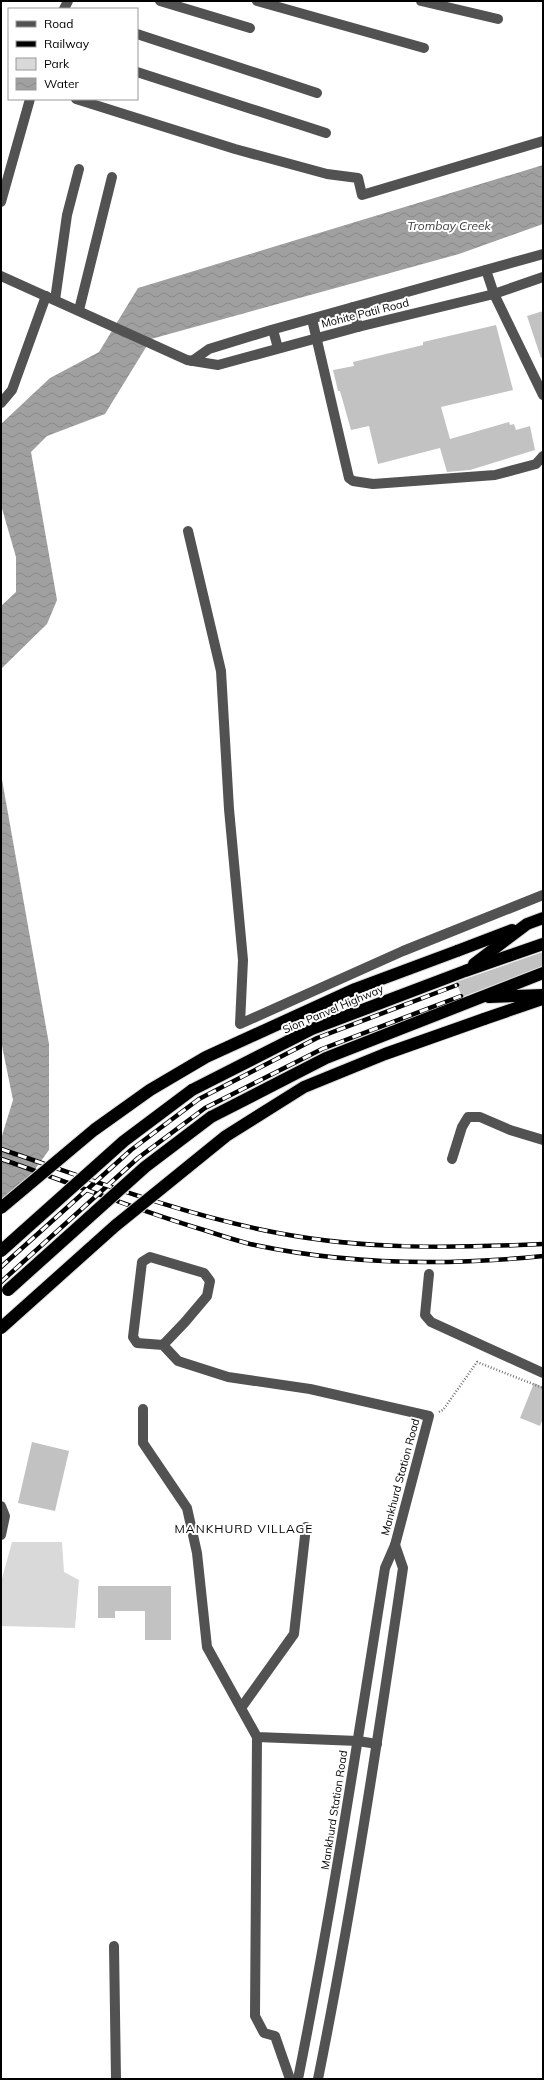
<svg xmlns="http://www.w3.org/2000/svg" width="544" height="2080" font-family="Mulish,sans-serif">
<defs>
<pattern id="water-waves" width="16" height="10" patternUnits="userSpaceOnUse"><rect width="16" height="10" fill="#a0a0a0"/><path d="M0 5q4-4 8 0t8 0" fill="none" stroke="#888"/></pattern>
</defs>
<rect width="100%" height="100%" fill="#fff"/>
<!-- green -->
<path fill="#d9d9d9" d="M12 1542H62L64 1572 79 1580 75 1628 1 1626V1582Z"/>
<!-- water -->
<g fill="url(#water-waves)">
<path d="M543 165V224L459 254 151 339 105 414 47 436 31 452 57 600 47 624 1 669V606L16 592V557L1 505V424L50 378 99 352 138 288Z"/>
<path d="M1 774 49 1044V1150L9 1205 1 1213V1139L13 1100 1 1041Z"/>
</g>
<!-- building -->
<g fill="#c2c2c2">
<path d="M543 311V357L541 358 527 316Z"/>
<path d="M496 325 513 390 441 407 450 439 509 422 510 425 514 424 516 430 530 426 535 450 470 470 447 472 440 448 378 464 369 426 351 430 340 391H338L333 370 354 366 353 362 423 345V342Z"/>
<path d="M543 952V966L462 997 456 982Z"/>
<path d="M534 1383 543 1387V1418L540 1426 520 1418Z"/>
<path d="M32 1442 69 1451 55 1511 18 1503Z"/>
<path d="M98 1586H171V1640H145V1611H115V1618H98Z"/>
</g>
<g fill="none" stroke-linecap="round" stroke-linejoin="round">
<defs>
<g id="highway">
<path d="M457 951 512 930"/>
<path d="M474 964 527 924 543 918"/>
<path d="M489 997 543 995"/>
<path d="M484 1019 542 999"/>
<path d="M192 1090 312 1029 465 971 543 944"/>
<path d="M211 1117 326 1058 543 973"/>
</g>
</defs>
<!-- highway casing -->
<use href="#highway" stroke="#dbdbdb" stroke-width="14"/>
<!-- path -->
<path stroke="#747474" stroke-width="2.5" stroke-dasharray="1 2" stroke-linecap="butt" d="M439 1412 443 1410 477 1362 543 1388"/>
<!-- minor -->
<g stroke="#525252" stroke-width="10">
<path d="M160 1 250 28"/>
<path d="M257 1 424 48"/>
<path d="M421 1 498 19"/>
<path d="M64 9 68 1"/>
<path d="M137 34 317 93"/>
<path d="M137 72 326 133"/>
<path d="M76 99 235 149 327 174 358 178 362 195 543 141"/>
<path d="M1 202 30 99"/>
<path d="M486 270 494 294 543 395"/>
<path d="M1 276 187 360 218 365 358 327 494 294 543 277"/>
<path d="M55 300 67 215 79 169"/>
<path d="M353 307 358 327"/>
<path d="M79 310 112 177"/>
<path d="M312 319 349 478 353 481 373 484 495 475 536 464 543 456"/>
<path d="M273 330 278 348"/>
<path d="M192 361 209 349 271 330 543 254"/>
<path d="M1 403 12 390 46 296"/>
<path d="M188 531 221 671 229 809 243 960 240 1024 403 951 543 895"/>
<path d="M452 1159 462 1127 468 1117H480L510 1130 543 1140"/>
<path d="M429 1274 425 1315 431 1322 543 1373"/>
<path d="M163 1345 185 1322 207 1296 210 1281 204 1273 150 1257 142 1262 133 1337 137 1343 163 1345 178 1361 228 1377 310 1389 429 1416 395 1545 385 1568C358 1738 332 1909 298 2079"/>
<path d="M143 1409V1443L187 1508 197 1553 207 1647 257 1737 358 1741 377 1744"/>
<path d="M1 1506 5 1516 1 1535"/>
<path d="M241 1708 294 1634 306 1527"/>
<path d="M257 1737 255 2016 264 2033 275 2036 290 2079"/>
<path d="M114 1946 116 2079"/>
<path d="M318 2079C352 1910 378 1739 403 1568L395 1545"/>
</g>
<!-- highway -->
<use href="#highway" stroke="#000" stroke-width="12"/>
<defs>
<g id="rail">
<path d="M1 1149C92 1180 183 1215 278 1233 366 1250 455 1248 543 1244"/>
<path d="M1 1159C69 1182 135 1210 204 1230 219 1235 235 1240 250 1244 347 1265 445 1266 543 1256"/>
<path d="M1 1267 131 1150 199 1099 317 1038 457 985"/>
<path d="M1 1282 138 1158 205 1108 322 1049 461 996"/>
</g>
</defs>
<!-- rail casing -->
<use href="#rail" stroke="#000" stroke-width="4.5"/>
<!-- rail -->
<use href="#rail" stroke="#fff" stroke-width="3" stroke-dasharray="9" stroke-linecap="butt"/>
<defs>
<g id="highway-bridge">
<path d="M1 1208 94 1130 150 1090 206 1057 355 989 457 951"/>
<path d="M1 1251 124 1141 192 1090"/>
<path d="M8 1290 145 1167 211 1117"/>
<path d="M1 1328 115 1226 226 1136 304 1087 385 1054 484 1019"/>
</g>
</defs>
<!-- highway-bridge casing -->
<use href="#highway-bridge" stroke="#dbdbdb" stroke-width="14" stroke-linecap="butt"/>
<!-- highway-bridge -->
<use href="#highway-bridge" stroke="#000" stroke-width="12"/>
</g>
<g text-anchor="middle" dominant-baseline="central" stroke-width="4" stroke-linejoin="round" paint-order="stroke">
<!-- street labels -->
<g font-size="11" fill="#000" stroke="#fff">
<text transform="translate(365 313) rotate(-14)">Mohite Patil Road</text>
<text transform="translate(333 1009) rotate(-23)">Sion Panvel Highway</text>
<text transform="translate(400 1477) rotate(-75)">Mankhurd Station Road</text>
<text transform="translate(334 1810) rotate(-81)">Mankhurd Station Road</text>
</g>
<!-- water labels -->
<g font-size="12" font-style="italic" fill="#414141" stroke="#fff">
<text x="449" y="225">Trombay Creek</text>
</g>
<!-- neighbourhood labels -->
<g font-size="12" letter-spacing="1" fill="#000" stroke="#fff">
<text x="244" y="1528">MANKHURD VILLAGE</text>
</g>
</g>
<!-- border -->
<rect width="544" height="2080" fill="none" stroke="#000000" stroke-width="4"/>
<!-- legend -->
<rect x="8" y="8" width="130" height="92" fill="#ffffff" stroke="#999999"/>
<rect x="16" y="21" width="20" height="6" fill="#525252" stroke="#999999"/>
<text x="44" y="28" font-size="12" fill="#000000">Road</text>
<rect x="16" y="41" width="20" height="6" fill="#000000" stroke="#999999"/>
<text x="44" y="48" font-size="12" fill="#000000">Railway</text>
<rect x="16" y="58" width="20" height="12" fill="#d9d9d9" stroke="#999999"/>
<text x="44" y="68" font-size="12" fill="#000000">Park</text>
<rect x="16" y="78" width="20" height="12" fill="url(#water-waves)" stroke="#999999"/>
<text x="44" y="88" font-size="12" fill="#000000">Water</text>
</svg>
